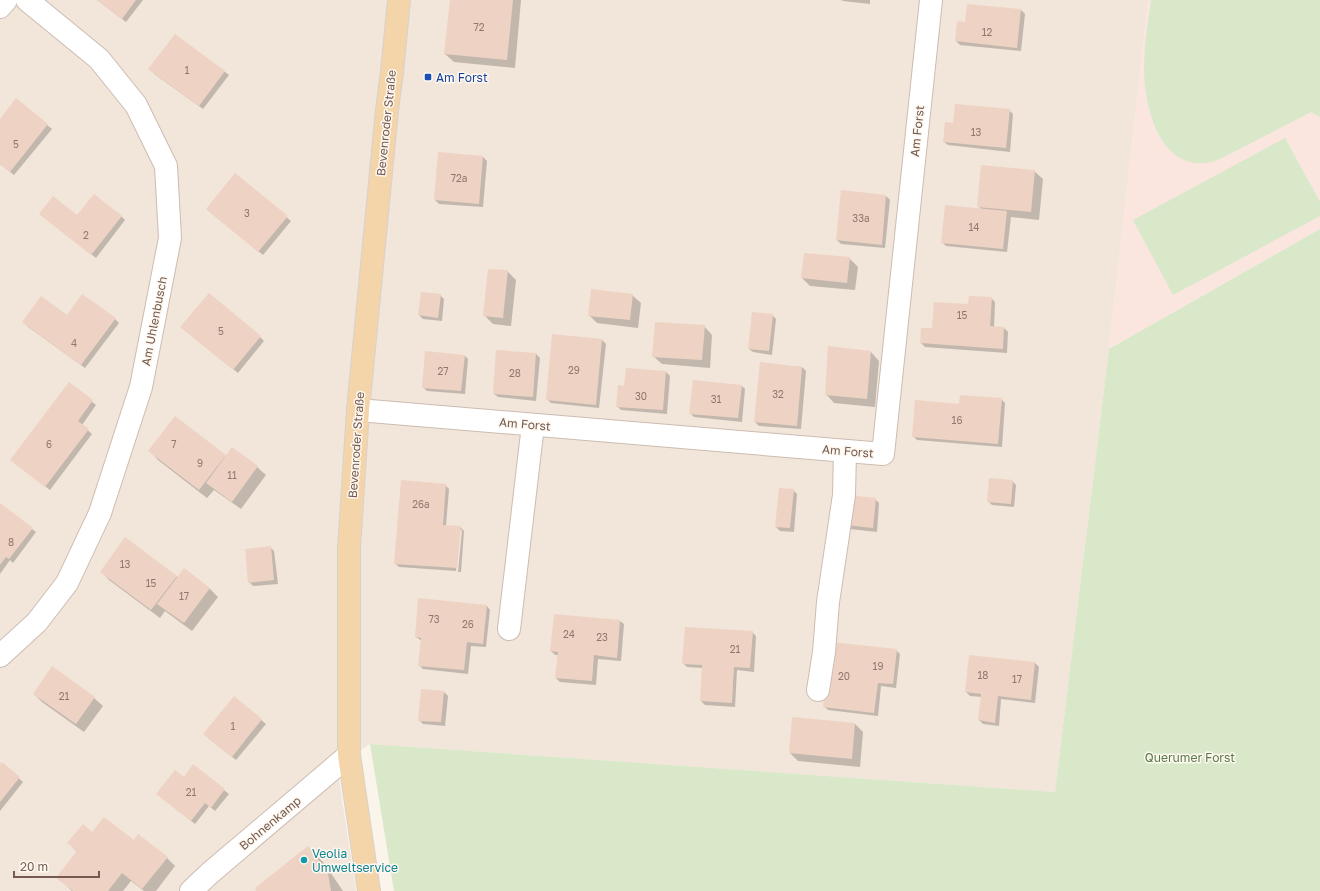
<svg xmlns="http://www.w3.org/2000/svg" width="1320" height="891" font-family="'Golos Text',sans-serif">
<rect width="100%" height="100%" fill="#fbf4eb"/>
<!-- residential -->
<path fill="#f2e5d9" d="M0 0H1148L1109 349 1055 792 370 744 337 766 356 891H0Z"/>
<!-- commercial -->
<path fill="#fae6df" d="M1148 0H1320V229L1109 349Z"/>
<!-- green -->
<g fill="#d8e8c9">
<path d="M1151 0H1320V117L1311 112 1218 160C1163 178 1145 113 1144 70 1144 47 1148 23 1151 0Z"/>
<path d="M1285 138 1320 202V216L1173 295 1133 220Z"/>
<path d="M1320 229V891H394L370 744 1055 792 1109 349Z"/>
</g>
<!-- shadow -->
<g fill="#0003">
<path d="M97 0H143L126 22Z"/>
<path d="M451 0H521L515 68 454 62 445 54Z"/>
<path d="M841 0H870V4L843 1Z"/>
<path d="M1021 10 1025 14 1021 51 960 45 956 41 966 23Z"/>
<path d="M175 35 229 75 203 109 153 73Z"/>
<path d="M16 100 52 129 14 175 0 164V121Z"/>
<path d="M1009 110 1013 114 1010 152 948 145 944 142 954 124Z"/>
<path d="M439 153 483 157 487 161 483 207 439 204 435 200Z"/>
<path d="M1034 171 1043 179 1039 220 1011 217 1007 252 946 246 942 242 981 209 978 206Z"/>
<path d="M235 175 291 221 263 255 211 213Z"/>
<path d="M886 196 890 200 885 248 841 244 837 240Z"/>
<path d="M40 214 121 216 125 220 96 258Z"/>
<path d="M849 258 858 267 855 290 810 286 802 278Z"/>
<path d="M507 271 516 280 511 326 493 324 484 315Z"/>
<path d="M440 295 444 299 442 321 423 319 419 315Z"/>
<path d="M632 295 641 303 638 328 597 323 589 315Z"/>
<path d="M991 298 995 302 994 328H1004L1008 332 1007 353 925 347 921 343 933 329 969 305Z"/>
<path d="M772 315 776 319 772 355 753 352 749 349Z"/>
<path d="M115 319 119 323 85 368 27 326Z"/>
<path d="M704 326 712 335 710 368 662 364 653 356Z"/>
<path d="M186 331 260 337 264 341 238 373Z"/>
<path d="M602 340 606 344 599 408 551 403 547 399Z"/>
<path d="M497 351 536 354 540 358 536 401 498 397 494 394Z"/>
<path d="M871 352 879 361 875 407 834 403 826 394Z"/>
<path d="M464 355 468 359 465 394 427 391 423 387Z"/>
<path d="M761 364 802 367 806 371 801 429 759 426 755 422Z"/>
<path d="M666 372 670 376 667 414 621 410 617 406Z"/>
<path d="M69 383 96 405 82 425 92 434 50 490 15 463Z"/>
<path d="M742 386 745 389 742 422 694 417 690 413Z"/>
<path d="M1001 399 1005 403 1002 447 917 440 913 436 960 405Z"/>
<path d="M175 418 226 457 232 449 257 467 266 475 241 509 214 490 207 498 158 460 150 451Z"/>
<path d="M1012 481 1016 485 1014 507 992 505 988 501Z"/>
<path d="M445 485 449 489 446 526 460 527 464 531 461 572H458L462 530H460L456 571 399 567 395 563Z"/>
<path d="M793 490 797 494 794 532 780 531 776 527Z"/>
<path d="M849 496 875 499 879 503 877 532 850 529Z"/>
<path d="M0 505 36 532 13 563 10 560 0 574Z"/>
<path d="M270 547 274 551 278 584 253 586 249 582Z"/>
<path d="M184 570 210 589 218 597 192 631 165 611 160 618 109 580 101 571 176 576 178 578Z"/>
<path d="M487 606 490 610 486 647 471 646 468 674 423 669 419 665 422 641 416 637Z"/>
<path d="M620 621 624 624 621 661 598 659 596 685 560 682 556 678 558 655H555L551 651Z"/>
<path d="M752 632 756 636 754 672 737 670 735 707 705 705 701 701 703 668 687 667 683 663Z"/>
<path d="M896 650 900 654 896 688 881 686 878 716 828 710 824 706Z"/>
<path d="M970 656 1035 663 1039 667 1035 703 1001 699 999 726 983 724 979 720 982 697 970 696 966 692Z"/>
<path d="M52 668 94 698 103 706 84 732 42 702 34 694Z"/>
<path d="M444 692 448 696 445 726 423 724 419 720Z"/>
<path d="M234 697 266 724 236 760 208 738Z"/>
<path d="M855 724 863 732 860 767 798 761 790 753Z"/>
<path d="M2 763 23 782 0 811V765Z"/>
<path d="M193 766 229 794 215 811 209 806 195 824 157 794 184 778Z"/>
<path d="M92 833 134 841 167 858 175 866 156 891H144L131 881 123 891H72L57 877 77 852 69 843Z"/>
<path d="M308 847 324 863 343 891H257Z"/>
</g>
<!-- building -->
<g fill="#eed3c4">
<path d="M97 0H136L122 19Z"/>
<path d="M450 0H513L507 60 444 54Z"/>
<path d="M967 4 1021 9 1017 48 955 41 957 21 965 22Z"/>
<path d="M175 34 225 71 199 106 148 69Z"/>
<path d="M16 98 48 124 10 172 0 164V119Z"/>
<path d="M955 104 1010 109 1006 148 943 142 945 122 953 123Z"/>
<path d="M438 152 483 156 479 204 434 200Z"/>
<path d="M981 165 1035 170 1031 212 977 207Z"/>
<path d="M235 173 288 216 258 252 206 209Z"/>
<path d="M841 190 886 195 882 245 836 240Z"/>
<path d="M94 194 122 216 91 255 39 214 53 196 77 215Z"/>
<path d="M945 205 1007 211 1003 249 941 243Z"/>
<path d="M804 253 850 257 847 283 801 278Z"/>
<path d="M488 269 508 270 503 318 483 316Z"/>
<path d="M591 289 633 294 630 320 588 316Z"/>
<path d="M421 292 441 294 438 318 418 315Z"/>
<path d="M209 293 261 336 233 370 180 327Z"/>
<path d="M82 294 116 318 81 365 22 322 41 296 67 315Z"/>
<path d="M969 296 992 297 990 326 1004 327 1003 349 920 343 921 328H932L934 302 968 304Z"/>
<path d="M752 312 773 314 769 351 748 349Z"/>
<path d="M655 322 705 325 702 360 652 357Z"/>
<path d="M552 334 602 339 596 405 546 400Z"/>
<path d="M828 346 871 351 867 399 825 395Z"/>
<path d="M496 350 536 353 533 397 493 394Z"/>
<path d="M425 351 465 355 461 391 422 388Z"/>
<path d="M760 362 802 367 797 426 754 422Z"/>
<path d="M626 368 666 371 663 410 616 407 618 385 624 386Z"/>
<path d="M693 380 742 385 738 418 689 414Z"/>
<path d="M69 382 93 400 78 421 89 429 45 487 10 460Z"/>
<path d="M960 395 1002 398 998 444 912 437 915 400 959 404Z"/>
<path d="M175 416 226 455 199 490 148 451Z"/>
<path d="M232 447 258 466 232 502 206 483Z"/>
<path d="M989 478 1013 480 1011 504 987 502Z"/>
<path d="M401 480 446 484 443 525 461 526 457 568 394 564Z"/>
<path d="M779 488 794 489 790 528 775 527Z"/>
<path d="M848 495 876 498 873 528 845 525Z"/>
<path d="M0 503 33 528 9 559 6 557 0 565Z"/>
<path d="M125 537 177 576 151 610 100 572Z"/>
<path d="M271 546 274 580 248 583 245 549Z"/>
<path d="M184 568 210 588 184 623 157 604Z"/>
<path d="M418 598 487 605 483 644 467 642 464 670 418 666 421 638 415 637Z"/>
<path d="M554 614 620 620 617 658 594 655 592 681 555 678 558 652 550 651Z"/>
<path d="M685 627 753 631 750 668 734 667 732 703 700 701 702 665 682 664Z"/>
<path d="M831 642 897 649 893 684 878 683 874 713 823 707Z"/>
<path d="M969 655 1035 662 1031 700 998 696 995 723 978 720 981 694 965 692Z"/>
<path d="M52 666 95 697 76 724 33 694Z"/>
<path d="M421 689 444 691 441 722 418 721Z"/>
<path d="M234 696 262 719 232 757 203 734Z"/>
<path d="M792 717 855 723 852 759 789 753Z"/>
<path d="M2 762 20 777 0 802V764Z"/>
<path d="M193 764 225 789 211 808 205 803 191 821 156 794 175 770 184 777Z"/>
<path d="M104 817 134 840 138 834 168 857 142 889 122 873 108 891H73L56 878 77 851 67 843 83 824 92 832Z"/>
<path d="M308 846 328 873 331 891H256L255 888Z"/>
</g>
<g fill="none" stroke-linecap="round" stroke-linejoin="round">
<defs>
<g id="minor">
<path d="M0 7 6 0"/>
<path d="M358 410 883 454 931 0"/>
<path d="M509 629 533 425"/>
<path d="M0 656 37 622 67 583 100 513 141 387 170 238 166 166 136 105 99 59 27 0"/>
<path d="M818 690 824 652 828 602 844 495 845 451"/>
<path d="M191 891 210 873 349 755"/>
</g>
<path id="major" d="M369 891 349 755V548L358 410 387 110 392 72 399 0"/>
</defs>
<!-- minor casing -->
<use href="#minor" stroke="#cdbcb1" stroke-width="24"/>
<!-- major casing -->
<use href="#major" stroke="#d8d1ce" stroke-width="24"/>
<!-- minor -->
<use href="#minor" stroke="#fff" stroke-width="22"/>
<!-- major -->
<use href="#major" stroke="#f4d4a9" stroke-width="22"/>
</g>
<!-- markers -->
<rect fill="#1a4fb4" stroke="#fef8f1" stroke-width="1.5" x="424" y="73" width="8" height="8" rx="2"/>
<circle fill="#0f9aa8" stroke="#fef8f1" stroke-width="1.5" cx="304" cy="860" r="4"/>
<g text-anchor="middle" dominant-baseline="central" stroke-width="3" stroke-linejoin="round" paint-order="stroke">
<!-- number labels -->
<g font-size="10" fill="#92786c">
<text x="479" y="27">72</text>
<text x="987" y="32">12</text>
<text x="187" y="70">1</text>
<text x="976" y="132">13</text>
<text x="16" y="144">5</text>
<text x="459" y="178">72a</text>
<text x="247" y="213">3</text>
<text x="861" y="218">33a</text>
<text x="974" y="227">14</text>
<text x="86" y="235">2</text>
<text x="962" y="315">15</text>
<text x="221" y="331">5</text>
<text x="74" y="343">4</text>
<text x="574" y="370">29</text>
<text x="443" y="371">27</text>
<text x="515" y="373">28</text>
<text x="778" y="394">32</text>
<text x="641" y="396">30</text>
<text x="716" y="399">31</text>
<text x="957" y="420">16</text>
<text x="49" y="444">6</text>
<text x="174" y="444">7</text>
<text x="200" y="463">9</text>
<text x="232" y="475">11</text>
<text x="421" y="504">26a</text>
<text x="11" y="542">8</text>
<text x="125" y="564">13</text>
<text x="151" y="583">15</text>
<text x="184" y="596">17</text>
<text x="434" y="619">73</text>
<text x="468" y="624">26</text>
<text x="569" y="634">24</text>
<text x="602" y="637">23</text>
<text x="735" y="649">21</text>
<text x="878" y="666">19</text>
<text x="983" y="675">18</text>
<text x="844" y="676">20</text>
<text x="1017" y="679">17</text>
<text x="64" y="696">21</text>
<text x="233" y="726">1</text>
<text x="191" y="792">21</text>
</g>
<!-- transit labels -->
<g font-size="12" fill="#164399" stroke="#fef8f1" text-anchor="start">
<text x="436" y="77">Am Forst</text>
</g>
<!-- street labels -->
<g font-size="12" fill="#745a4f" stroke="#fef8f1">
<text transform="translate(386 123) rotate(-84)">Bevenroder Straße</text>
<text transform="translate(917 131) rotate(-84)">Am Forst</text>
<text transform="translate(154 321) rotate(-79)">Am Uhlenbusch</text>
<text transform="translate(525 424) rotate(5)">Am Forst</text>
<text transform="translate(356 445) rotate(-86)">Bevenroder Straße</text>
<text transform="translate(848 451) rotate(5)">Am Forst</text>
<text transform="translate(270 823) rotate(-40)">Bohnenkamp</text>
</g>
<!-- park labels -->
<g font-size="12" fill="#597948" stroke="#fef8f1">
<text x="1190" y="757">Querumer Forst</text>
</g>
<!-- culture labels -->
<g font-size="12" fill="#0d838f" stroke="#fef8f1" text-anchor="start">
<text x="312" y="853">Veolia<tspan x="312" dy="14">Umweltservice</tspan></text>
</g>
</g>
<!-- scale -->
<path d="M14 871v6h85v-6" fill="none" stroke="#745a4f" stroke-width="2"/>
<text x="20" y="871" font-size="12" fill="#745a4f" stroke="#fef8f1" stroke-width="3" paint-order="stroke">20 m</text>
</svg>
